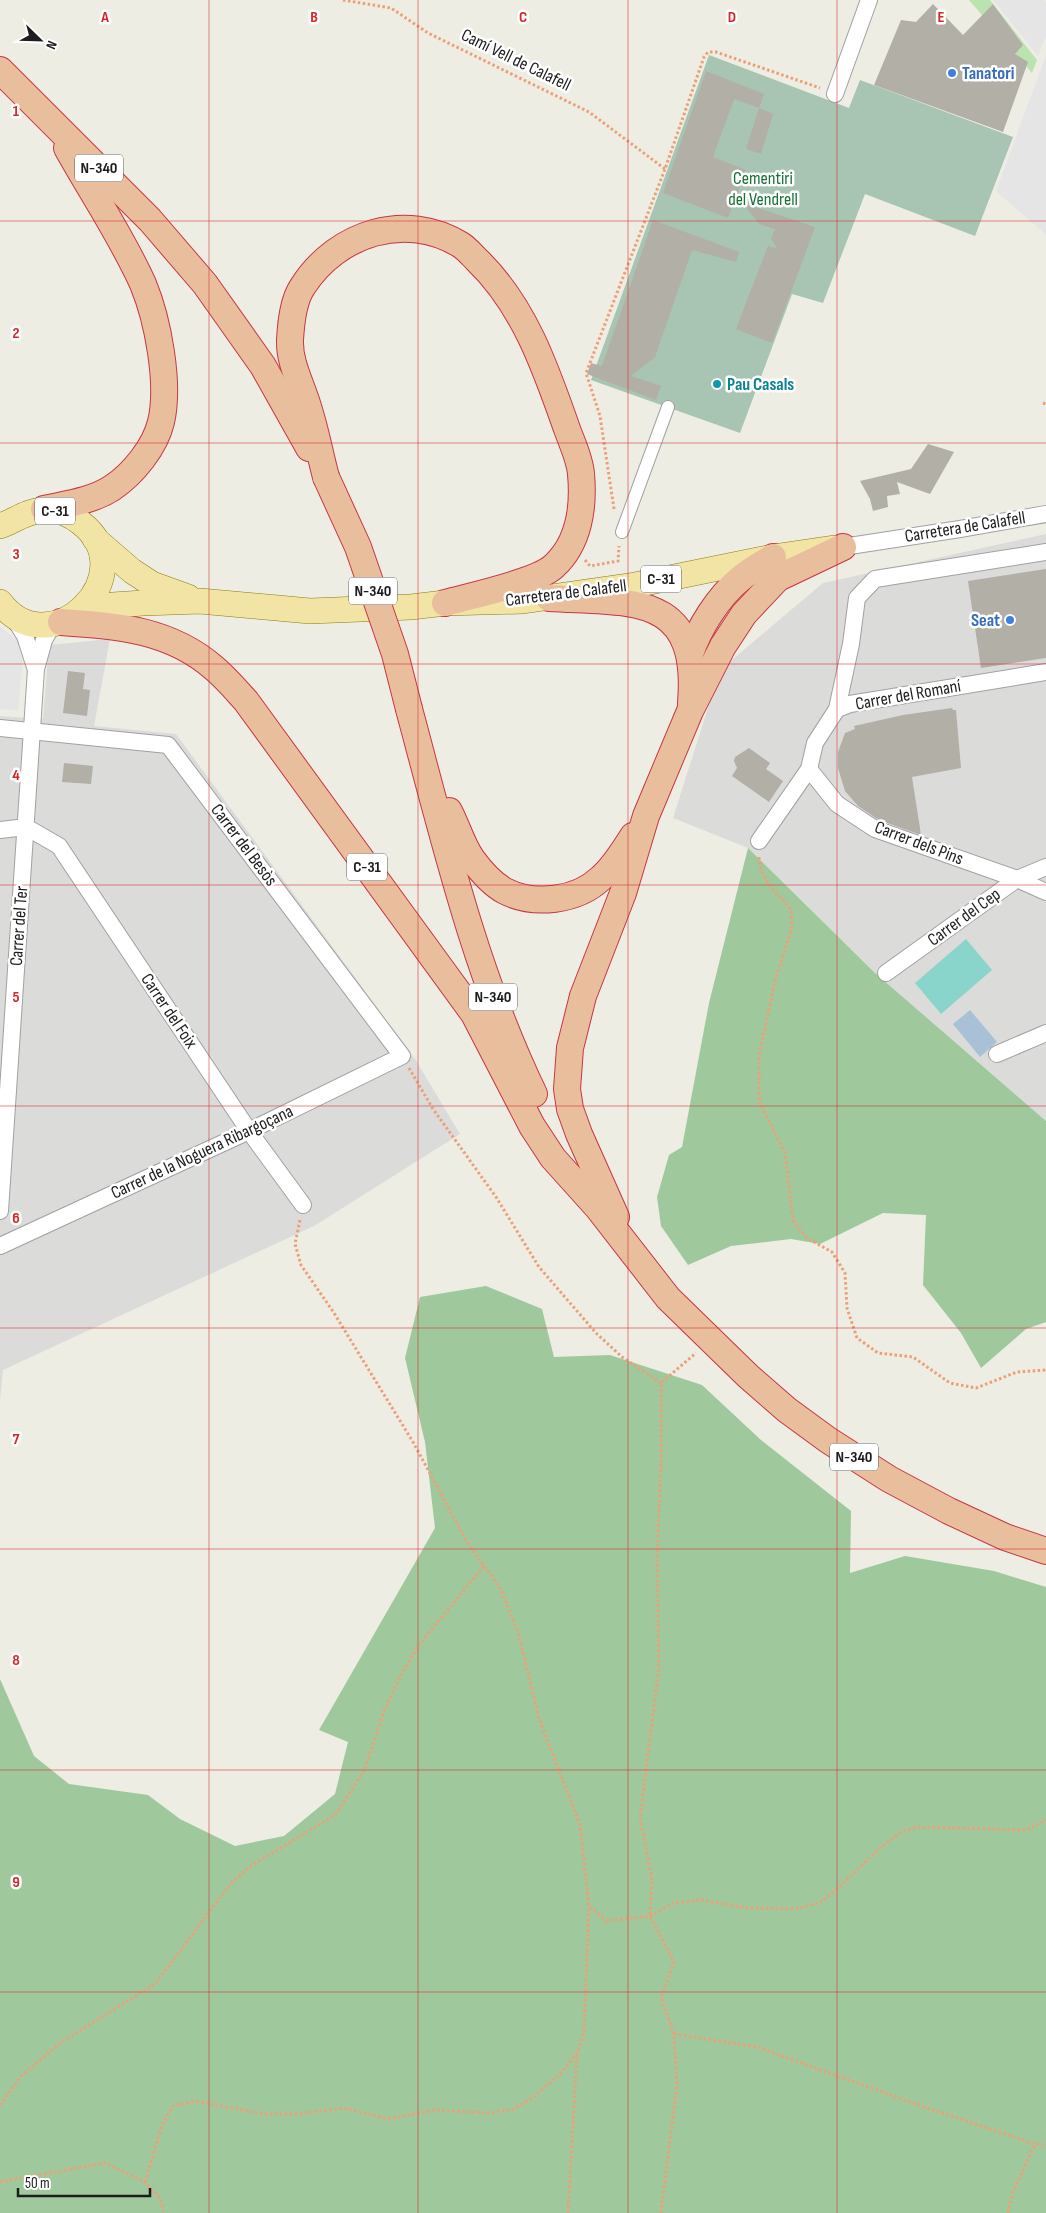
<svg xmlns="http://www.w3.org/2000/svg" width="1046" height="2213" font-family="'Sofia Sans Condensed',sans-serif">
<rect width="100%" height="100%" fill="#edede4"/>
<!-- residential -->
<g fill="#dbdbda">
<path d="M1046 534V1121L874 972 748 848 673 818 720 670 823 583Z"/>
<path d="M110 639 94 726 176 734 415 1059 460 1134 314 1226 3 1370 0 1400V716L43 719 49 645Z"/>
</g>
<!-- grass -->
<path fill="#bbe3af" d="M969 0H990L1037 60 1032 73Z"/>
<!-- forest -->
<g fill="#9fc99d">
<path d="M748 848 874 972 1046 1121V1322L1026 1329 981 1368 961 1333 923 1285 926 1215 883 1213 820 1244 791 1239 731 1246 688 1265 661 1226 657 1197 669 1155 682 1147 709 1003Z"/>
<path d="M486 1286 542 1309 554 1357 610 1355 702 1385 761 1440 851 1511 850 1573 905 1556 994 1571 1046 1587V2213H0V1679L34 1756 69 1784 148 1795 180 1819 235 1846 284 1836 335 1794 348 1742 319 1730 435 1528 425 1442 405 1358 420 1297Z"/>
</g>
<!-- cemetery -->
<path fill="#a8c4b3" d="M709 55 849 108 860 80 1013 137 975 236 865 194 823 303 792 294 740 433 591 380Z"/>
<!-- pitch -->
<path fill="#89d5cb" d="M966 939 992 970 941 1014 915 983Z"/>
<!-- parking -->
<g fill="#e5e5e5">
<path d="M993 0H1044L1046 3V36L1038 56Z"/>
<path d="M1046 55V235L996 191Z"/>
<path d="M0 627 18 641 23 660 18 711 0 709Z"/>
</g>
<!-- water -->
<path fill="#a9c1d7" d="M970 1010 997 1042 980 1057 953 1024Z"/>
<!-- building -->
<g fill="#b2afa7">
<path d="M933 4 963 35 993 4 1023 45 1015 54 1028 62 1003 132 874 85 901 20 916 22Z"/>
<path d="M706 71 764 94 759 108 734 99 713 157 746 170 728 218 663 193Z"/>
<path d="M759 108 773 114 761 154 746 149Z"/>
<path d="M743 203 815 227 772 343 736 329 768 246 778 249 771 239 775 229 759 224Z"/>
<path d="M653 220 739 252 736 262 692 250 655 357 631 376 661 386 656 400 587 374 591 363 602 366Z"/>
<path d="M928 444 954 452 930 494 897 482 900 494 887 496 888 507 873 511 870 499 860 481 911 469Z"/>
<path d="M1046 569V658L981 668 968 581Z"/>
<path d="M68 671 85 673 83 689 90 690 87 716 63 713Z"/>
<path d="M952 708 953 710H956L961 768 912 777 921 835 879 820 858 806 845 791 838 768V752L845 733 855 729 854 726 903 715Z"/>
<path d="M749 748 770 763 766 769 783 781 769 802 732 776 737 768 734 761 735 757Z"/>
<path d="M64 763 93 766 91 784 62 782Z"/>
</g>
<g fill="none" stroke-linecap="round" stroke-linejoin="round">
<defs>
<path id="pedestrian" d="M622 532 668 407"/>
<g id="minor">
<path d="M835 94 869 0"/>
<path d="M843 547 960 529 1046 514"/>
<path d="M12 615 25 636 35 667"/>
<path d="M837 709 851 644 857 598 875 579 1046 552"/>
<path d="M0 728 168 745 402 1056 249 1131 0 1246"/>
<path d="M809 769 837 804 875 829 1017 879 1046 892"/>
<path d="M0 830 26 827 59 846 249 1131 303 1205"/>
<path d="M759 841 809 769 815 743 837 709 850 704 1046 672"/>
<path d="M886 973 1017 879 1046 867"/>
<path d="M997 1054 1046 1033"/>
<path d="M0 1211 36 669 44 640 53 624"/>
</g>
<g id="primary">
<path d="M0 526C15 521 26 511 43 510 57 508 71 515 81 523 146 574 50 669 0 602"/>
<path d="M95 539 132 571 152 584 188 597"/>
<path d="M78 613 113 605 143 603 200 601 310 611 411 607 445 603 523 601 635 585 773 557 834 548"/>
</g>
<g id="trunk">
<path d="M0 70 150 220 205 284 263 366 309 448"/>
<path d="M326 477C320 455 316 432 309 410 303 387 289 364 290 340 291 323 293 300 303 286 337 233 406 211 461 245 467 249 472 255 477 260 524 305 546 369 567 429 572 443 580 459 581 474 584 507 579 543 554 566 538 582 470 596 445 603"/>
<path d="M44 509C67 504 92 501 112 488 133 474 155 447 161 422 170 384 158 320 143 284 122 237 92 193 67 148"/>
<path d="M549 598C632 603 700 592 691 703"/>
<path d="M61 622C117 626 169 629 214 668 226 678 236 690 246 701L474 1014 532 1126 553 1158 598 1208 668 1298 748 1376 787 1410 828 1440 889 1479 949 1511 1005 1537 1046 1551"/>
<path d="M690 654C699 628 718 597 740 579 750 570 762 564 773 557"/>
<path d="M409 709C444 839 475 972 534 1094"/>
<path d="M449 811C457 826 462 845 472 859 480 870 492 884 505 891 534 906 577 901 601 878 614 867 624 850 633 836"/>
<path d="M616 1217 579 1134 570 1109 567 1089 570 1048 583 996 623 893 646 816 690 711 723 646 744 614 778 578 843 547"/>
</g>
</defs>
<!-- pedestrian casing -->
<use href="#pedestrian" stroke="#a1a1a1" stroke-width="14"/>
<!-- minor casing -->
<use href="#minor" stroke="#a1a1a1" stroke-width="18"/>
<!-- primary casing -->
<use href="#primary" stroke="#887e0e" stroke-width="26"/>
<!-- trunk casing -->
<use href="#trunk" stroke="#c83543" stroke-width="28"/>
<!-- path -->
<g stroke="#eca077" stroke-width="3" stroke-dasharray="2.5 2.5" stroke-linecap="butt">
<path d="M343 0 391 8 428 33 589 112 665 169"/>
<path d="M1043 403 1046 404"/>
<path d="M614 509 600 416 586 373 665 169 704 57 708 52H716L820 88"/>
<path d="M585 560 590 566 618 561 619 546"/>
<path d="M759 857C760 880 776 892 791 909L792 927 775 981 759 1056V1101L785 1153 793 1221 807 1238 832 1252 845 1273 847 1308 857 1338 878 1353 913 1357 950 1383 976 1388 1017 1372 1046 1370"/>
<path d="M409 1068 433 1109 496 1197 539 1267 596 1333 622 1357 661 1383"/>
<path d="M300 1220 295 1244 301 1265 334 1313 413 1442 467 1542 500 1588 518 1632 540 1722 580 1824 589 1906 607 1921 650 1916 674 1903 702 1900 747 1908 794 1909 819 1903 834 1892 880 1848 901 1832 918 1827 1026 1830 1046 1820"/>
<path d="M674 2034 757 2047 924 2107 1035 2144 1046 2145"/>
<path d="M0 2105 22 2075 63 2041 155 1984 231 1883 251 1866 335 1815 364 1771 384 1711 402 1673 418 1646 484 1566"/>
<path d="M0 2182 105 2163 145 2182 160 2198 164 2213"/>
<path d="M145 2182 162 2125 173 2106 195 2101 264 2114H298L344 2108 388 2119 435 2110 490 2113 513 2109 531 2099 561 2073 577 2053 584 2033 589 1907"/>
<path d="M568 2213 577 2053"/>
<path d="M661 2213 677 2084 674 2034 661 1998 674 1962 650 1916 652 1879 640 1818 659 1666 657 1558 661 1462V1383L696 1353"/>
<path d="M1008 2213 1012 2194 1035 2144"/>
</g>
<!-- pedestrian -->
<use href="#pedestrian" stroke="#fff" stroke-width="12"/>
<!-- minor -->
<use href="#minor" stroke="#fff" stroke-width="16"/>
<!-- primary -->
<use href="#primary" stroke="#f2e4a4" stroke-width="25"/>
<!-- trunk -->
<use href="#trunk" stroke="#e8be9c" stroke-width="26"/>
<defs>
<path id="trunk-bridge" d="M326 477 358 547 395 654 409 709"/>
</defs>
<!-- trunk-bridge casing -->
<use href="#trunk-bridge" stroke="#c83543" stroke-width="28" stroke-linecap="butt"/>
<!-- trunk-bridge -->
<use href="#trunk-bridge" stroke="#e8be9c" stroke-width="26"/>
</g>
<!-- grid -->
<path fill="none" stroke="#d62828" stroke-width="1" stroke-opacity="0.55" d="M209 0V2213M418 0V2213M628 0V2213M837 0V2213M0 221H1046M0 443H1046M0 664H1046M0 885H1046M0 1106H1046M0 1328H1046M0 1549H1046M0 1770H1046M0 1992H1046"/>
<!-- markers -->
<g fill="#3f7fe0" stroke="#fff" stroke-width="2">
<circle cx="952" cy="73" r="5"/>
<circle cx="1010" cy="620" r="5"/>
</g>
<circle fill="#0f9aa8" stroke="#fff" stroke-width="2" cx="717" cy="384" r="5"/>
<g text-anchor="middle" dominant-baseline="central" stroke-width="5" stroke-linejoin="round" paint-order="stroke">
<!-- shield labels -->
<g fill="#fff" stroke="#616161" stroke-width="1">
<rect x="75" y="154.5" width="48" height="27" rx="4"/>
<rect x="35" y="497.5" width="40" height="27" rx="4"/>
<rect x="641" y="565.5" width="40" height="27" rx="4"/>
<rect x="349" y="577.5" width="48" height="27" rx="4"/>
<rect x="347" y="853.5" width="40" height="27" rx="4"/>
<rect x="469" y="983.5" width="48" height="27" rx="4"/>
<rect x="830" y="1443.5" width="48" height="27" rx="4"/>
</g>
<g font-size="16" font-weight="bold" fill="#1d1d1d">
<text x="99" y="168">N-340</text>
<text x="55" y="511">C-31</text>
<text x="661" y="579">C-31</text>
<text x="373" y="591">N-340</text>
<text x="367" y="867">C-31</text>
<text x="493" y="997">N-340</text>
<text x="854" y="1457">N-340</text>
</g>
<!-- street labels -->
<g font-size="18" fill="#1d1d1d" stroke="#fff">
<text transform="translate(516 60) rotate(26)">Camí Vell de Calafell</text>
<text transform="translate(965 527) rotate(-9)">Carretera de Calafell</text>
<text transform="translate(566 593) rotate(-7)">Carretera de Calafell</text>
<text transform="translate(908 695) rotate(-10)">Carrer del Romaní</text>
<text transform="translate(919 843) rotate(21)">Carrer dels Pins</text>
<text transform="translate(244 845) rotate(53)">Carrer del Besòs</text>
<text transform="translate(964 917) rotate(-36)">Carrer del Cep</text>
<text transform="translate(19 926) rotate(-86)">Carrer del Ter</text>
<text transform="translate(169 1011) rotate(56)">Carrer del Foix</text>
<text transform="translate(202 1152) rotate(-25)">Carrer de la Noguera Ribargoçana</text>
</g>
<!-- shop labels -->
<g font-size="18" font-weight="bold" fill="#366cbe" stroke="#fff" text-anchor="start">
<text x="962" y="73">Tanatori</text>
<text x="1000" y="620" text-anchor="end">Seat</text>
</g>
<!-- park labels -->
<g font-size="18" fill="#167134" stroke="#fff">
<text x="763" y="178">Cementiri<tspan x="763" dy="21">del Vendrell</tspan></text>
</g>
<!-- culture labels -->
<g font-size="18" font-weight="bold" fill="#0d838f" stroke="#fff" text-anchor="start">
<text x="727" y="384">Pau Casals</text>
</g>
</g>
<g font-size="16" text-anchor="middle" font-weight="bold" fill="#d62828" stroke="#fff" stroke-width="5" stroke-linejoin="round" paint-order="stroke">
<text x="105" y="22">A</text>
<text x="314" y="22">B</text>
<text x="523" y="22">C</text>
<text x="732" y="22">D</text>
<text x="941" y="22">E</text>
<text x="16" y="116">1</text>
<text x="16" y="338">2</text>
<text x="16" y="559">3</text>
<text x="16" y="780">4</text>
<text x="16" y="1002">5</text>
<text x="16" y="1223">6</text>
<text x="16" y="1444">7</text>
<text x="16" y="1665">8</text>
<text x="16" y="1887">9</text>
</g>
<!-- north arrow -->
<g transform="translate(40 40) rotate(113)" stroke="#ffffff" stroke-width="4" paint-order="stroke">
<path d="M0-4L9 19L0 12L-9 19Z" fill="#1d1d1d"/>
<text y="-8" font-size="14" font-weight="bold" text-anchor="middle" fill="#1d1d1d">N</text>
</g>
<!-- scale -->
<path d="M18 2188v8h132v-8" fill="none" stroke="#1d1d1d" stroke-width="2.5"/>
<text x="25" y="2188" font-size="15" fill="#1d1d1d" stroke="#ffffff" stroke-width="4" paint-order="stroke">50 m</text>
</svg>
